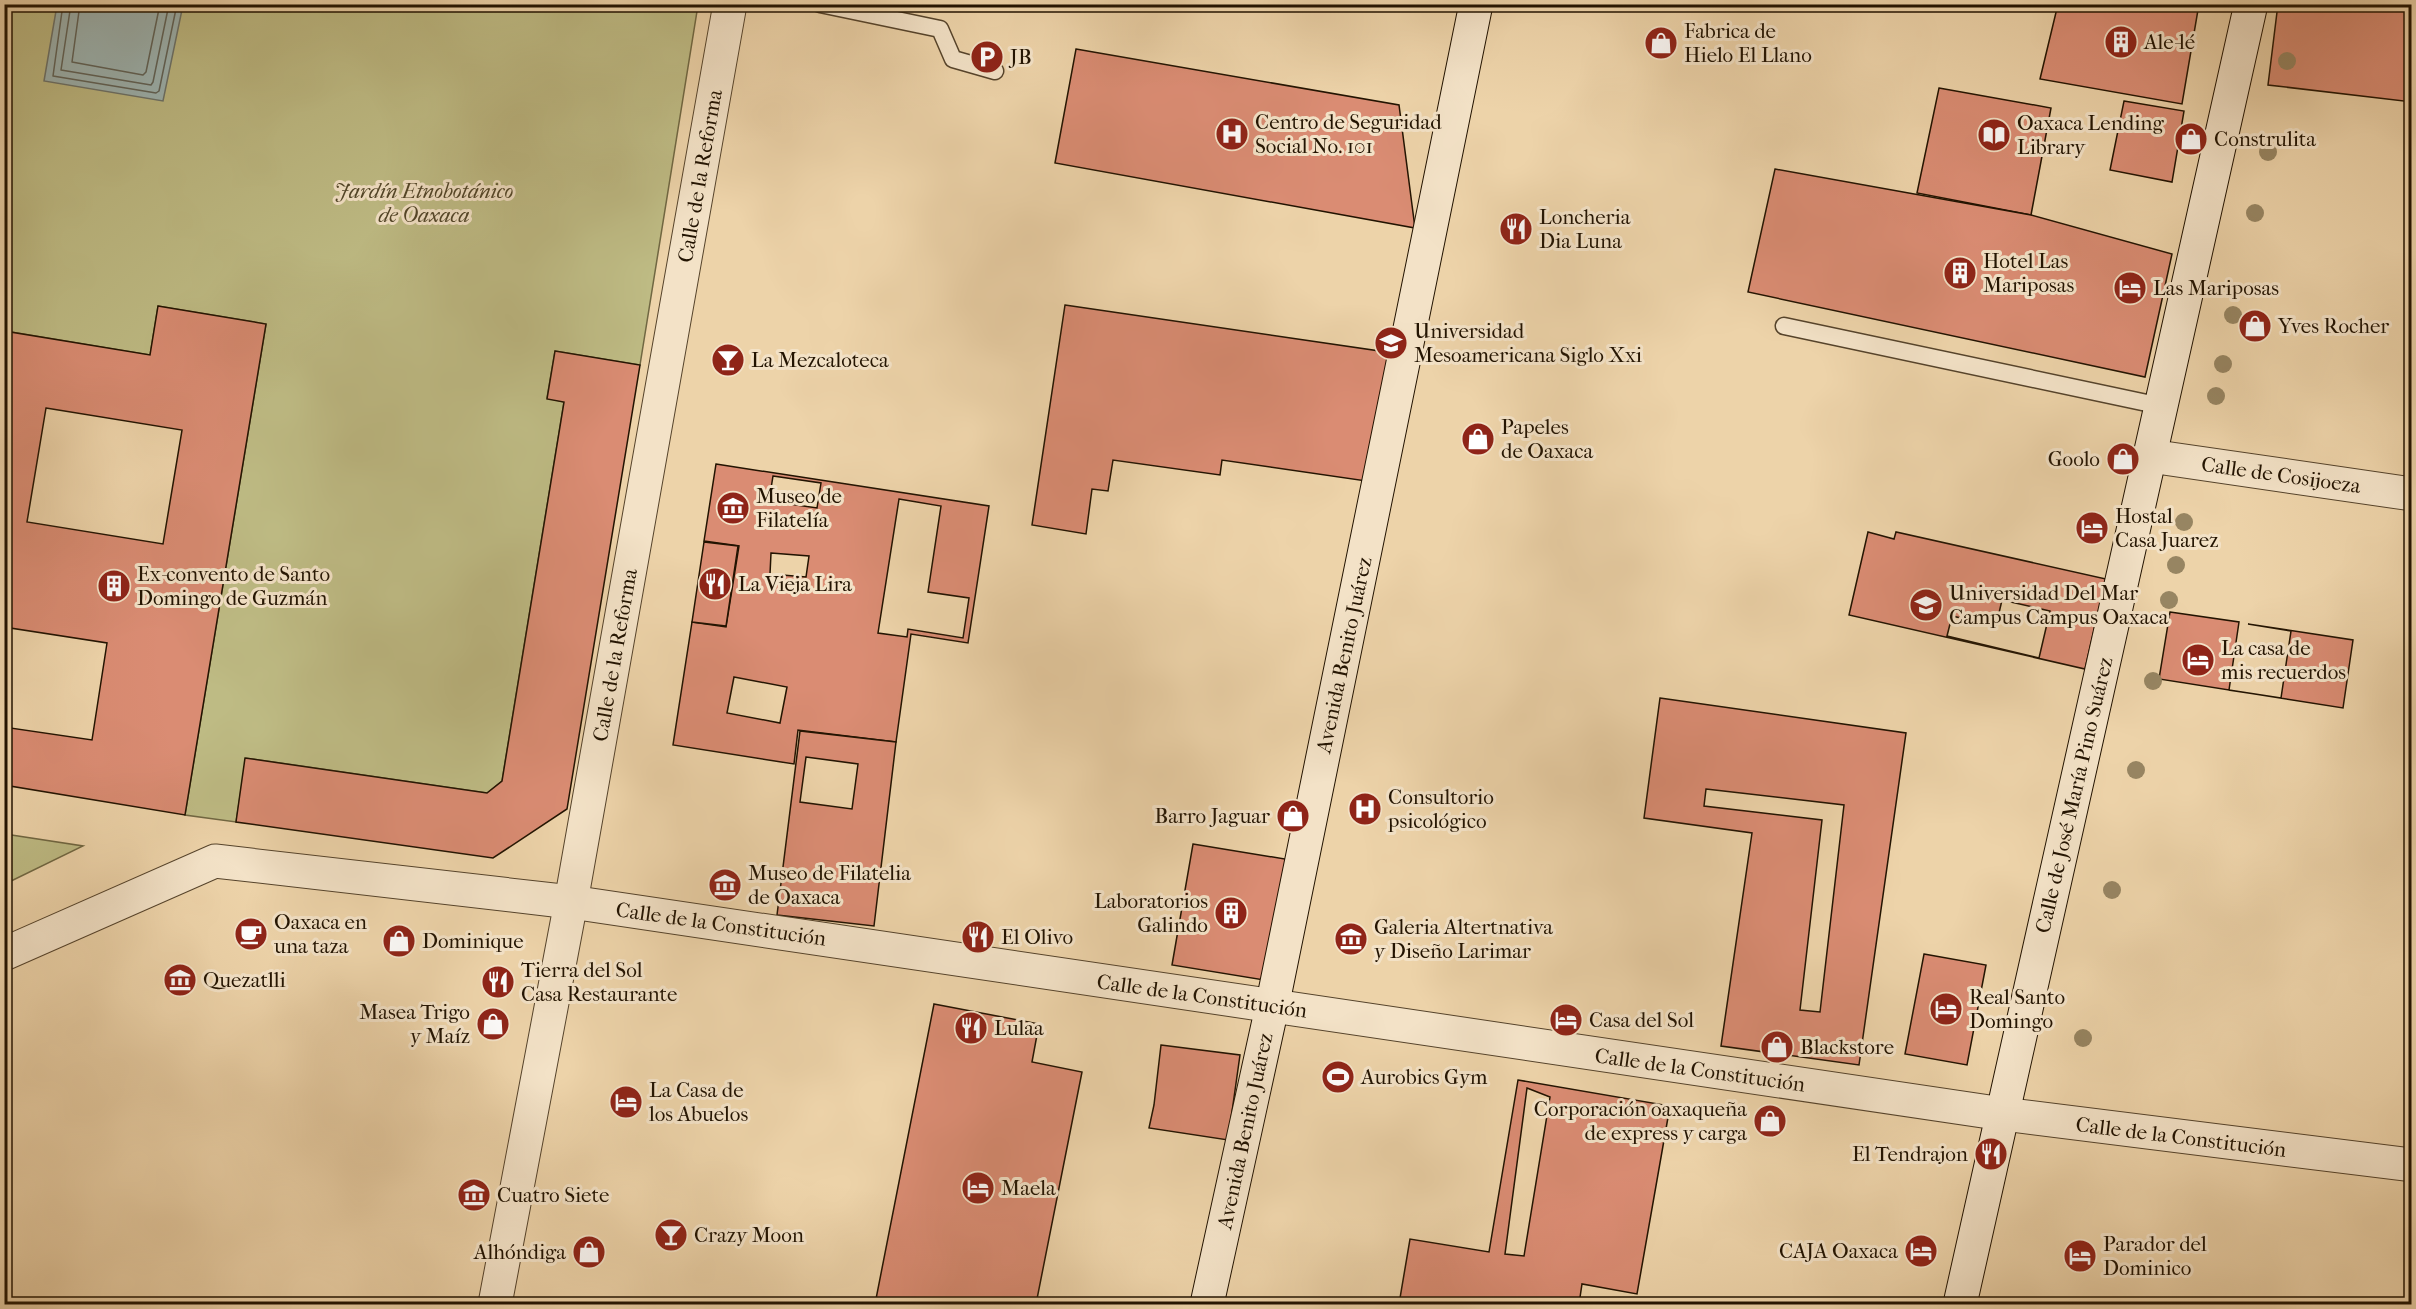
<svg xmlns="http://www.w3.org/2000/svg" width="2416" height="1309" font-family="'IM FELL French Canon',serif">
<rect width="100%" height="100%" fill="#edd3a9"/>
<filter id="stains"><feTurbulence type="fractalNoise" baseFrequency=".00333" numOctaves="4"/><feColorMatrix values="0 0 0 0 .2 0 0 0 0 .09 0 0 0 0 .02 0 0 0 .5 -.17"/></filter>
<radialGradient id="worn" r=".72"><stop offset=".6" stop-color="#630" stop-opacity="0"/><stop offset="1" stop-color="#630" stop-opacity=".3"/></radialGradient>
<!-- green -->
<g fill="#bebb84" stroke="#706742" stroke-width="1.5">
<path d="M4 5H698L640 365 555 351 547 398 564 402 502 781 487 793 246 758 236 822 185 815 266 324 158 306 150 355 5 331Z"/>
<path d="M5 834 83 846 5 884Z"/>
</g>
<!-- water -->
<path fill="#9db5b3" stroke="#6c746c" stroke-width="1.5" d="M57 5H183L163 101 44 81Z"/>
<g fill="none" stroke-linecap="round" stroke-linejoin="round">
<!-- shore -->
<g stroke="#60645a" stroke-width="1.5">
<path d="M63 4 53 76 156 93 159 91 177 4"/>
<path d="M71 4 61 70 151 85 153 82 169 4"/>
<path d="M80 4 72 62 143 75 146 72 160 4"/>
</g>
</g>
<!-- building -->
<g fill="#da8c73" stroke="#221301" stroke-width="1.5" fill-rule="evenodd">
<path d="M2058 4H2199L2182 104 2040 79Z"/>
<path d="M2278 4H2412V102L2268 85Z"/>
<path d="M1076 49 1399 105 1415 228 1055 163Z"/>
<path d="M1939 88 2051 108 2031 215 1917 193Z"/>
<path d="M2124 101 2184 111 2172 182 2110 170Z"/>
<path d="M1775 169 2031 215 2172 254 2145 377 1748 292Z"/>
<path d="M1065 305 1393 353 1373 482 1222 460 1220 475 1113 460 1108 491 1092 489 1086 534 1032 525Z"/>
<path d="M158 306 266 324 185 815 4 785V727L92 740 107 643 4 627V331L150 355ZM46 408 182 430 163 544 27 522Z"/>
<path d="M555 351 640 365 567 809 493 858 236 822 245 758 487 793 502 781 564 402 547 399Z"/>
<path d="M716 464 989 506 968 643 911 634 896 742 798 730 794 764 673 745 692 622 726 627 739 546 704 541ZM773 476 821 483 817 508 769 501ZM899 499 941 506 928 592 969 598 963 638 908 629 907 637 878 633ZM771 553 809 556 806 577 770 574ZM734 677 787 687 780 723 727 713Z"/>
<path d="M1868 532 1894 539 1896 532 2106 579 2085 669 1849 615ZM2002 600 2050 611 2039 658 1947 636 1952 616 1996 626Z"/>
<path d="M704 542 738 546 726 626 692 622Z"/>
<path d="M2170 612 2239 622 2229 690 2281 698 2291 631 2248 624 2353 640 2343 708 2159 679Z"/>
<path d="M4 627 9 628 4 658Z"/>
<path d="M1660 698 1906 733 1859 1065 1721 1046 1752 833 1644 818ZM1706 789 1844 805 1820 1012 1800 1010 1822 820 1704 806Z"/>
<path d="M800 731 896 742 874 926 777 915ZM806 757 858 764 852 809 800 802Z"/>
<path d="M1193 844 1291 860 1270 981 1172 965Z"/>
<path d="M1924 954 1986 965 1967 1065 1905 1054Z"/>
<path d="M934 1004 1039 1024 1032 1062 1082 1072 1036 1304H875Z"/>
<path d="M1161 1045 1240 1055 1228 1140 1149 1128 1154 1105Z"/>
<path d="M1518 1080 1670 1106 1637 1294 1582 1284 1579 1304H1399L1410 1239 1489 1252ZM1527 1088 1550 1097 1524 1256 1505 1254Z"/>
</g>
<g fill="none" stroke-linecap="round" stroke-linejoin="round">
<defs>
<g id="lane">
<path d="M820 4 940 29 953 59 995 71"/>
<path d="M1784 326 2161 406"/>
</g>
<g id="street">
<path d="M2150 456 2412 494"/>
<path d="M4 954 215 861 571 902 2003 1114 2412 1165"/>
<path d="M495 1304 571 902 730 4"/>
</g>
<g id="secondary">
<path d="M1207 1304 1272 1007 1476 4"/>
<path d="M1960 1304 2251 4"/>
</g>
</defs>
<!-- lane casing -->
<use href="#lane" stroke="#55432b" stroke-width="19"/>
<!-- street casing -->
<use href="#street" stroke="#55432b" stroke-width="35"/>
<!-- secondary casing -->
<use href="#secondary" stroke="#221301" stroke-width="35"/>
<!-- lane -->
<use href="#lane" stroke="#f3e2c7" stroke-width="16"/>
<!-- street -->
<use href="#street" stroke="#f3e2c7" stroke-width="33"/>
<!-- secondary -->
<use href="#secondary" stroke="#f3e2c7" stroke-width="33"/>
</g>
<!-- trees -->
<g fill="#978562">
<circle cx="2287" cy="61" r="9"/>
<circle cx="2268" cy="152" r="9"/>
<circle cx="2255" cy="213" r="9"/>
<circle cx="2233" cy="315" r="9"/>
<circle cx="2223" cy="364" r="9"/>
<circle cx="2216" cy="396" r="9"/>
<circle cx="2184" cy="522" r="9"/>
<circle cx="2176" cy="565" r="9"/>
<circle cx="2169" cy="600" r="9"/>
<circle cx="2153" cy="681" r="9"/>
<circle cx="2136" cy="770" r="9"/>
<circle cx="2112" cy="890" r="9"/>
<circle cx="2083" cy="1038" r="9"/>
</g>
<!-- icons -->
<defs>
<symbol id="building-disc" viewBox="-11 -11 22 22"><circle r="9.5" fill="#8f2418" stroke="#f3e2c7"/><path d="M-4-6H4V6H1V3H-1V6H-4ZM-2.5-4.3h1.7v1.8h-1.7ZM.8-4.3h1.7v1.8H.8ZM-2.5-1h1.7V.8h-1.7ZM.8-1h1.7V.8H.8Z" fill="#fff"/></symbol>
<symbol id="shop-disc" viewBox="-11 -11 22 22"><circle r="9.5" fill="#8f2418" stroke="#f3e2c7"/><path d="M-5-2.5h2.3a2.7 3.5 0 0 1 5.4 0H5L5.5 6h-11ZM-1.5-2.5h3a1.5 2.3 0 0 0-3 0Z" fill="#fff"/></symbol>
<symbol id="parking-disc" viewBox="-11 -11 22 22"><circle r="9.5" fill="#8f2418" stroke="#f3e2c7"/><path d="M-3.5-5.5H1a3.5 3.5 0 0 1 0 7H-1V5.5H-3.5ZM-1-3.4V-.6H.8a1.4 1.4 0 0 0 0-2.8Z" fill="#fff"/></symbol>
<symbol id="hospital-disc" viewBox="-11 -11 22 22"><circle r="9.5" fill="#8f2418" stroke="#f3e2c7"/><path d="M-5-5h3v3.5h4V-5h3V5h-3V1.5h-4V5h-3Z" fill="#fff"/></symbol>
<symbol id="library-disc" viewBox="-11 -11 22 22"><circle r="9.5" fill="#8f2418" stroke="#f3e2c7"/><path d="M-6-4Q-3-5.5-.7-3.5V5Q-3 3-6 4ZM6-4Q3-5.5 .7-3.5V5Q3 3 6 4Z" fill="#fff"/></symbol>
<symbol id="restaurant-disc" viewBox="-11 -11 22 22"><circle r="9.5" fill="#8f2418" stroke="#f3e2c7"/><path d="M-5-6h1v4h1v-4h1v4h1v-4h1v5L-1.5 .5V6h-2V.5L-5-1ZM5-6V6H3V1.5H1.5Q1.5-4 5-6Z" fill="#fff"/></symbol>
<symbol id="hotel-disc" viewBox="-11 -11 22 22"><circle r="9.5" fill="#8f2418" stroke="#f3e2c7"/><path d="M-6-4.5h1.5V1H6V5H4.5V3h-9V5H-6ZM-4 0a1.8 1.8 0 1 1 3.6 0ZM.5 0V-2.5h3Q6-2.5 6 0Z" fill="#fff"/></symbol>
<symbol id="university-disc" viewBox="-11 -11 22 22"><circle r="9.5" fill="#8f2418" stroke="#f3e2c7"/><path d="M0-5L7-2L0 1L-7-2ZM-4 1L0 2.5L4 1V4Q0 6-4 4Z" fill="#fff"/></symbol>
<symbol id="bar-disc" viewBox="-11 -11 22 22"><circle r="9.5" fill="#8f2418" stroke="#f3e2c7"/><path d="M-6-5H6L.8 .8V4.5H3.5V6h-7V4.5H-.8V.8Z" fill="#fff"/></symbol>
<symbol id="museum-disc" viewBox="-11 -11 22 22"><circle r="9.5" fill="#8f2418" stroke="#f3e2c7"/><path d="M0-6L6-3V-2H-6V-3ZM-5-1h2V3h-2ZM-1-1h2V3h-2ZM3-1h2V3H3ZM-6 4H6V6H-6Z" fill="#fff"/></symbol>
<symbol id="cafe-disc" viewBox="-11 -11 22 22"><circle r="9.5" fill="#8f2418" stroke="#f3e2c7"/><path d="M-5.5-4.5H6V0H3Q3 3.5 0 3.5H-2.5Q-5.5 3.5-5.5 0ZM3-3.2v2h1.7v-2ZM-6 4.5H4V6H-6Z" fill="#fff"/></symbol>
<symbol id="stadium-disc" viewBox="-11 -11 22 22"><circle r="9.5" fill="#8f2418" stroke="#f3e2c7"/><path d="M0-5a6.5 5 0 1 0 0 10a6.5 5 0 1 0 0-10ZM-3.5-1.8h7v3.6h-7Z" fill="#fff"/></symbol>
</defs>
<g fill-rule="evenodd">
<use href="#building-disc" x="2102" y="23" width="38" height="38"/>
<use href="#shop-disc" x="1642" y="24" width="38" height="38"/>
<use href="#parking-disc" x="968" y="38" width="38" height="38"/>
<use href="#hospital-disc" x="1213" y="115" width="38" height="38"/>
<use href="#library-disc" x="1975" y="116" width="38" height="38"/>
<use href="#shop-disc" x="2172" y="120" width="38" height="38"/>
<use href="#restaurant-disc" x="1497" y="210" width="38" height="38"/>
<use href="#building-disc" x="1941" y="254" width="38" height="38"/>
<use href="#hotel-disc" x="2111" y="269" width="38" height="38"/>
<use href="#shop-disc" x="2236" y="307" width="38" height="38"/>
<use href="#university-disc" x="1372" y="324" width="38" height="38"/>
<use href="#bar-disc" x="709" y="341" width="38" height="38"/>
<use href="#shop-disc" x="1459" y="420" width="38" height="38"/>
<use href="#shop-disc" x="2104" y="440" width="38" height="38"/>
<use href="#museum-disc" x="714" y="489" width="38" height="38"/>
<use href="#hotel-disc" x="2073" y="509" width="38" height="38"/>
<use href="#restaurant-disc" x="696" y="565" width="38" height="38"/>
<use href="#building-disc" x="95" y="567" width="38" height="38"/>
<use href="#university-disc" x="1907" y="586" width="38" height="38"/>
<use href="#hotel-disc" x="2179" y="641" width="38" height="38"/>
<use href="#hospital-disc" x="1346" y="790" width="38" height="38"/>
<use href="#shop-disc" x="1274" y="797" width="38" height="38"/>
<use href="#museum-disc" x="706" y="866" width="38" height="38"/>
<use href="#building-disc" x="1212" y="894" width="38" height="38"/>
<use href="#cafe-disc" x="232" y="915" width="38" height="38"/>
<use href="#restaurant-disc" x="959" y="918" width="38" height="38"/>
<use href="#museum-disc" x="1332" y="920" width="38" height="38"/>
<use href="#shop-disc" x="380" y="922" width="38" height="38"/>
<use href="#museum-disc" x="161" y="961" width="38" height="38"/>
<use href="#restaurant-disc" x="479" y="963" width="38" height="38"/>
<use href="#hotel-disc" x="1927" y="990" width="38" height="38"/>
<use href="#hotel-disc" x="1547" y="1001" width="38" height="38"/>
<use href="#shop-disc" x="474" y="1005" width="38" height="38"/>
<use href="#restaurant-disc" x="952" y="1009" width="38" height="38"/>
<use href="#shop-disc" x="1758" y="1028" width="38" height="38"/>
<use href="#stadium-disc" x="1319" y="1058" width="38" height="38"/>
<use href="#hotel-disc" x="607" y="1083" width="38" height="38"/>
<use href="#shop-disc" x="1751" y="1102" width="38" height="38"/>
<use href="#restaurant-disc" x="1972" y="1135" width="38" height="38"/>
<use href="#hotel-disc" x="959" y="1169" width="38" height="38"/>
<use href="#museum-disc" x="455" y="1176" width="38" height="38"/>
<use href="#bar-disc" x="652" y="1216" width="38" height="38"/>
<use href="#hotel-disc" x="1902" y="1232" width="38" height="38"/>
<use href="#shop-disc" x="570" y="1233" width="38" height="38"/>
<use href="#hotel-disc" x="2061" y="1237" width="38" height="38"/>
</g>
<g text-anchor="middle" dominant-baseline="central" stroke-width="6" stroke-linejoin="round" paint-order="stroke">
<!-- poi labels -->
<g font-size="21" fill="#221301" stroke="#f3e2c7" text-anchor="start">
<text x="1684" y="31">Fabrica de<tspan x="1684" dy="24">Hielo El Llano</tspan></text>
<text x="2144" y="42">Ale-lé</text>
<text x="1010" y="57">JB</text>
<text x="1255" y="122">Centro de Seguridad<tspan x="1255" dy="24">Social No. 101</tspan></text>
<text x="2017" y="123">Oaxaca Lending<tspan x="2017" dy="24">Library</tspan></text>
<text x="2214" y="139">Construlita</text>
<text x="1539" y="217">Loncheria<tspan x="1539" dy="24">Dia Luna</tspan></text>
<text x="1983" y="261">Hotel Las<tspan x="1983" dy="24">Mariposas</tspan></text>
<text x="2153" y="288">Las Mariposas</text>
<text x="2278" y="326">Yves Rocher</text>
<text x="1414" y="331">Universidad<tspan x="1414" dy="24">Mesoamericana Siglo Xxi</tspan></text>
<text x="751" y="360">La Mezcaloteca</text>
<text x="1501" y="427">Papeles<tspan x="1501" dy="24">de Oaxaca</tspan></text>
<text x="2100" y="459" text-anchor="end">Goolo</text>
<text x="756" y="496">Museo de<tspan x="756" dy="24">Filatelía</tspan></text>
<text x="2115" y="516">Hostal<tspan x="2115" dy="24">Casa Juarez</tspan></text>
<text x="137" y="574">Ex-convento de Santo<tspan x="137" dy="24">Domingo de Guzmán</tspan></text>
<text x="738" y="584">La Vieja Lira</text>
<text x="1949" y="593">Universidad Del Mar<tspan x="1949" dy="24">Campus Campus Oaxaca</tspan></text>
<text x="2221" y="648">La casa de<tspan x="2221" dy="24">mis recuerdos</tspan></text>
<text x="1388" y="797">Consultorio<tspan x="1388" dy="24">psicológico</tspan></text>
<text x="1270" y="816" text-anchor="end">Barro Jaguar</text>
<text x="748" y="873">Museo de Filatelia<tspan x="748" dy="24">de Oaxaca</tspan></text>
<text x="1208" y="901" text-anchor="end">Laboratorios<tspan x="1208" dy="24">Galindo</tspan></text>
<text x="274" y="922">Oaxaca en<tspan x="274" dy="24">una taza</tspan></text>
<text x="1374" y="927">Galeria Altertnativa<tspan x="1374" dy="24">y Diseño Larimar</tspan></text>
<text x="1001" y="937">El Olivo</text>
<text x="422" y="941">Dominique</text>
<text x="521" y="970">Tierra del Sol<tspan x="521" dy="24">Casa Restaurante</tspan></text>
<text x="203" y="980">Quezatlli</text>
<text x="1969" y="997">Real Santo<tspan x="1969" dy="24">Domingo</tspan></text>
<text x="470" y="1012" text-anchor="end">Masea Trigo<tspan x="470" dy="24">y Maíz</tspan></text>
<text x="1589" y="1020">Casa del Sol</text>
<text x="994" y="1028">Lulaa</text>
<text x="1800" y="1047">Blackstore</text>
<text x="1361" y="1077">Aurobics Gym</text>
<text x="649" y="1090">La Casa de<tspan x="649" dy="24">los Abuelos</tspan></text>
<text x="1747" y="1109" text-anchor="end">Corporación oaxaqueña<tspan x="1747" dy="24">de express y carga</tspan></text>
<text x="1968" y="1154" text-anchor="end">El Tendrajon</text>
<text x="1001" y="1188">Maela</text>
<text x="497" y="1195">Cuatro Siete</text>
<text x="694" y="1235">Crazy Moon</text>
<text x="2103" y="1244">Parador del<tspan x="2103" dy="24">Dominico</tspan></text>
<text x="1898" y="1251" text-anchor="end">CAJA Oaxaca</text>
<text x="566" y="1252" text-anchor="end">Alhóndiga</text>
</g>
<!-- street labels -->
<g font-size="21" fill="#221301" stroke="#f3e2c7">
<text transform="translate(700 176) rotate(-80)">Calle de la Reforma</text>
<text transform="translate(2281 475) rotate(8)">Calle de Cosijoeza</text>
<text transform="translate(615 655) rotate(-80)">Calle de la Reforma</text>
<text transform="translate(1344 655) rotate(-78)">Avenida Benito Juárez</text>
<text transform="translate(2074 795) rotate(-77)">Calle de José María Pino Suárez</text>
<text transform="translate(721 924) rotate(8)">Calle de la Constitución</text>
<text transform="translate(1202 996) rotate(8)">Calle de la Constitución</text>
<text transform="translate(1700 1070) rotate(8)">Calle de la Constitución</text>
<text transform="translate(1245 1131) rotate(-78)">Avenida Benito Juárez</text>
<text transform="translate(2181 1137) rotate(7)">Calle de la Constitución</text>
</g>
<!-- park labels -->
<g font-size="21" font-style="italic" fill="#514528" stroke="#f3e2c7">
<text x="424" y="191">Jardín Etnobotánico<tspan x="424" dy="24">de Oaxaca</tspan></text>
</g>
</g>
<!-- margin -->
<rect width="2416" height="1309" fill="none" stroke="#edd3a9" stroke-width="24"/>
<rect x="6" y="6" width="2404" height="1297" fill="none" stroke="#221301" stroke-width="3"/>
<rect x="12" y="12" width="2392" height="1285" fill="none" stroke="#221301" stroke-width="1.5"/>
<rect width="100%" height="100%" filter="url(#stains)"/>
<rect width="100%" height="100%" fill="url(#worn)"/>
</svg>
